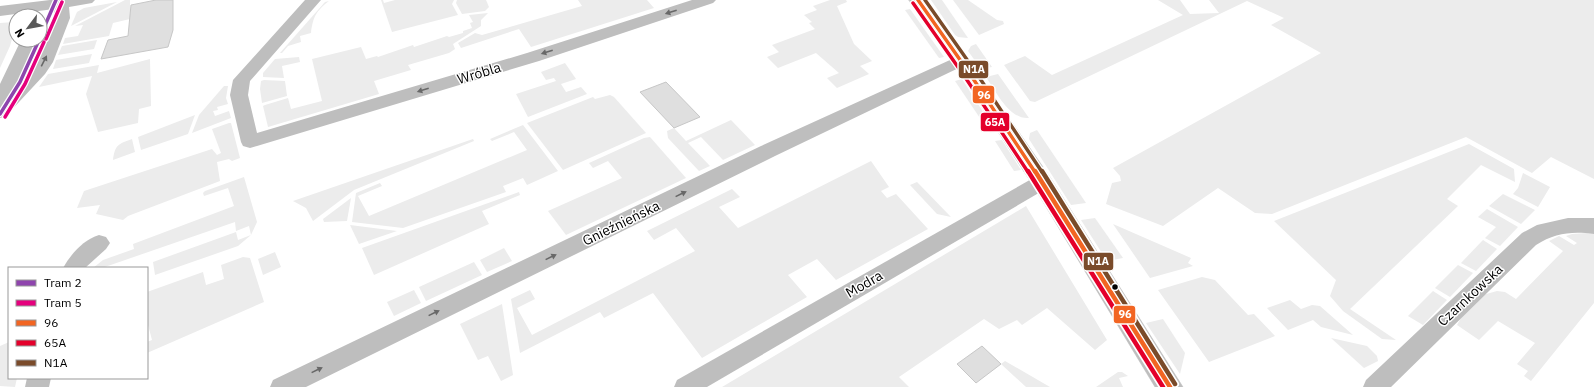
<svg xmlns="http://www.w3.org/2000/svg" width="1594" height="387" font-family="'IBM Plex Sans',sans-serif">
<rect width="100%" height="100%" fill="#fff"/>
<!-- green -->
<g fill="#ececec">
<path d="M125 0H130V19L113 23 109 36 63 44 65 38 78 36 83 25 75 26Z"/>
<path d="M381 0H383L384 3 395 0H454L452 4 458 15 392 32Z"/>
<path d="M457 0H486L489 7 485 11 462 14 456 3Z"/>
<path d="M578 0H647L654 8 531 47 519 29 461 48 458 43 475 33 482 35 582 6Z"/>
<path d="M830 0H846L847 2 837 6 854 44 872 61 860 66 869 74 837 88 827 78 839 73 816 53 778 68 767 57 779 52 772 45 815 29 809 23 812 22 804 15 817 10 813 6Z"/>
<path d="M931 0H942L968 38 958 37 955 35Z"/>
<path d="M953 0H968L997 20 1003 21 1004 24 979 35Z"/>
<path d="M1158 0H1180L1190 14 1219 13 1209 0H1594V179L1551 157 1532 173 1466 137 1272 214 1255 213 1218 188 1163 226 1106 204 1112 183 1121 181 1120 176 1113 168 1321 53 1271 25 1284 18 1247 1 1035 102 1030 101 1004 65 1025 56 1052 75 1183 15Z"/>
<path d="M329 1C316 11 313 17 311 33L300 36 301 42 288 46 282 53H280L325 2Z"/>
<path d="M117 2 71 26 77 12 84 8Z"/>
<path d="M910 9 944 57 939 58 905 10Z"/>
<path d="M488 13 481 20V26L453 44 455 49 449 53 408 65 411 70 374 81 379 94 268 127 263 106 265 105 288 98 291 109 322 101 312 59 361 47 366 59 377 56 378 57 413 45 414 47 447 36 449 37 463 33V31L472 28 470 23 473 22 469 15Z"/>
<path d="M14 22H16V25L10 46 0 68V23Z"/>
<path d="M97 40 94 49 58 55 62 46Z"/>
<path d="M976 44 992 67 981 69 968 51 971 46Z"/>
<path d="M92 54 89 63 53 69 56 60Z"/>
<path d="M299 57 300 62 282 66 284 78 263 77V73L275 59Z"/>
<path d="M150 59 151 106 139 109 138 123 98 132 86 94 92 76 39 87 48 74 99 65 97 73Z"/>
<path d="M565 63 576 79 561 84 566 92 581 87 587 94 528 117 516 94 556 81 554 78 546 80 541 72Z"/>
<path d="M998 74 1029 118C1009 120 996 91 986 77Z"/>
<path d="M962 79 996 132 990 133 955 81Z"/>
<path d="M264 80 285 81 287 96 262 103 260 89 261 81Z"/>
<path d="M224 86H228L226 98 228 104 217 107 218 110 213 111 215 116 229 111 231 118 192 133 199 115Z"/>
<path d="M610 95 614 97 646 133 563 170 527 123 593 97 595 99Z"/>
<path d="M195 115 188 134 141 150 138 137Z"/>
<path d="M731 120 755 145 723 160 701 137 688 143 710 166 699 171 668 138 667 131 674 128 686 141Z"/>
<path d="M229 123H231L240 158 232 161 229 159 217 162 220 181 128 216 123 220 96 214 100 205 77 208 84 191 212 149 217 155 221 153 212 129Z"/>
<path d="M523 125 558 171 527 185 523 178 503 186 506 192 403 228 352 222 356 193 380 183 382 186 358 196 369 216 527 150 514 132 492 141 490 139Z"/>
<path d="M1037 130 1086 203 1071 205 1029 139 1030 133Z"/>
<path d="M650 137 686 178 566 235 548 211 622 178 608 161 593 168 589 163 644 138Z"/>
<path d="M132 139 135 152 113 160C115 145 118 144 132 139Z"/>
<path d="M473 139 474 141 354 190 313 221 306 208 293 201Z"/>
<path d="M1002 140 1021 170 1014 171 995 141Z"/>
<path d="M1469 144 1514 169 1515 182 1481 165 1447 199 1458 206 1350 309 1396 340 1382 339 1343 311 1330 296 1336 280 1274 221Z"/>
<path d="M871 161 889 187 881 191 887 198 896 194 928 229 836 280 817 259 788 275 807 297 702 358 653 293 604 318 600 312 520 353 511 299 530 290 535 299 517 308 532 335 695 251 676 228 654 240 647 231 732 189 740 197 719 207 738 228Z"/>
<path d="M1523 173 1550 187 1538 207 1513 194 1518 188Z"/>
<path d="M244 177 257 222 251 235 238 246 155 275 153 262 236 232 238 240 251 235 249 226 236 231 235 222 102 268H93L103 260 134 249 133 244 234 206 228 188 204 196 203 193 205 191Z"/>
<path d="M917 182 951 217 937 214 910 185Z"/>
<path d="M519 192 520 195 482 211 489 224 374 275 362 248Z"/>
<path d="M1503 194 1535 210 1521 224 1489 206Z"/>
<path d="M351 198 347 221 324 222 323 219Z"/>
<path d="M1026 206 1107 340 1095 350 1047 308 1022 325 1017 320 999 329 984 319 899 377 909 387H722Z"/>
<path d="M1487 209 1518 227 1500 246 1485 238 1496 227 1478 217Z"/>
<path d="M1095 218 1123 258 1107 261 1081 220Z"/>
<path d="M1113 224 1191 258 1188 263 1193 266 1150 278Z"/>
<path d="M350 225 397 231 359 244Z"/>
<path d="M1586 233 1594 234V303L1531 381 1524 376 1528 371 1517 364 1535 343 1498 321 1479 340 1457 325 1465 311 1479 296 1497 291 1505 292 1516 299 1563 251 1549 241 1559 236 1574 245 1577 243 1566 236 1572 234Z"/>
<path d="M1483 240 1497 249 1476 271 1461 263Z"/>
<path d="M504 248 512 261 487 272 480 260Z"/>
<path d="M275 252 281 267 263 275 258 259Z"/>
<path d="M243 257 250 258 264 302 147 353V342L152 340 147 321V292L203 272 206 285 224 279 221 265Z"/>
<path d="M474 262 482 275 426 301 419 287Z"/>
<path d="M1458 265 1473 273 1450 297 1435 288Z"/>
<path d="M1202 277 1215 280 1248 315 1254 314 1275 336 1209 362 1158 290Z"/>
<path d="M414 290 421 303 394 316 387 302Z"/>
<path d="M1433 291 1447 300 1423 325 1408 316Z"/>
<path d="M1290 300 1301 309 1312 305 1320 306 1353 335 1321 327 1313 320 1288 330 1267 308Z"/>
<path d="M502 304 513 375 501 381 488 356 478 360 460 324Z"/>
<path d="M1163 319 1185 353 1180 374 1146 323Z"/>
<path d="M1331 338 1367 346 1377 356 1378 361 1364 368Z"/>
<path d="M9 342V378H17L15 387 0 386V346Z"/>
<path d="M1005 361 1050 387H1026L1001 364Z"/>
<path d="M1118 372H1122L1128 376 1119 378 1123 387H1096Z"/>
</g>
<!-- building -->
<g fill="#dfdfdf" stroke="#c7c7c7">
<path d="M156 0H173V30L168 47 101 59 108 40 128 36 131 5Z"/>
<path d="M666 82 700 117 674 128 640 92Z"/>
<path d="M982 346 1001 364 976 383 957 364Z"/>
</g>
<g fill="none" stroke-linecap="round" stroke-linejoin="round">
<defs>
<path id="major" d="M909 0H927L1050 177 1183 387H1155L1034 187 961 75Z"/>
</defs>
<!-- major casing -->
<use href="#major" stroke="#dbdbdb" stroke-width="1"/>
<!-- minor -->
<g fill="#bebebe" fill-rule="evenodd">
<path d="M50 0H95L92 3 69 7 70 18 53 62 45 74 6 116 0 118V84L21 40H37L19 81 37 61 54 18V9L0 16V6Z"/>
<path d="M305 0H321L250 81 248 95 257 133 527 53 692 0H716L713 3 539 61 257 146 250 148 243 146 241 142 230 95 233 80Z"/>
<path d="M961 55 967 56 969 60 967 64 775 156 306 387H270L273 380 761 146Z"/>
<path d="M1042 175 1049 177 1052 182 1049 187 707 387H674L677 380 1035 177Z"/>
<path d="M1568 218H1594V234C1572 231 1555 233 1536 245L1391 387H1363L1366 380 1522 233 1537 225Z"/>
<path d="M99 235 106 237 110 243 106 249 85 268H63C71 254 83 240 99 235Z"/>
<path d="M27 378H51L49 387H25Z"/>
</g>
<!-- major -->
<use href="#major" fill="#bebebe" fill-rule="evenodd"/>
<defs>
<path id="bus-1-far1" d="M918 0 970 74 1035 172"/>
<path id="bus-1" d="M1035 171 1170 387"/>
<path id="bus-2-far1" d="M913 3 965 77 1028 172"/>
<path id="bus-2" d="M1028 171 1163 387"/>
<path id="bus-3-far1" d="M925 0 975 71 1042 172"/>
<path id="bus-3" d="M1042 171 1175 384"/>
</defs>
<!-- bus-1-far1 casing -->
<use href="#bus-1-far1" stroke="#fff" stroke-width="6"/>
<!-- bus-1 casing -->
<use href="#bus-1" stroke="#fff" stroke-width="8"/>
<!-- bus-2-far1 casing -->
<use href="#bus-2-far1" stroke="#fff" stroke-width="6"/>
<!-- bus-2 casing -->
<use href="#bus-2" stroke="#fff" stroke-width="8"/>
<!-- bus-3-far1 casing -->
<use href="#bus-3-far1" stroke="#fff" stroke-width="6"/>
<!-- bus-3 casing -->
<use href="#bus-3" stroke="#fff" stroke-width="8"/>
<!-- bus-1-far1 -->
<use href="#bus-1-far1" stroke="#f26522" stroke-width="3.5"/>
<!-- bus-1 -->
<use href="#bus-1" stroke="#f26522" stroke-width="4.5"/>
<!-- bus-2-far1 -->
<use href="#bus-2-far1" stroke="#e4002b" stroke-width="3.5"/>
<!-- bus-2 -->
<use href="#bus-2" stroke="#e4002b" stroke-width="4.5"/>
<!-- bus-3-far1 -->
<use href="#bus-3-far1" stroke="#7a4b2a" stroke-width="3.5"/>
<!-- bus-3 -->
<use href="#bus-3" stroke="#7a4b2a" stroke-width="4.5"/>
<defs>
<g id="tram-1">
<path d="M40 37 56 0"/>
<path d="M0 114 20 82 39 40"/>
</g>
<g id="tram-2">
<path d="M46 39 62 2"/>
<path d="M5 117 25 84 44 42"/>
</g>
</defs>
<!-- tram-1 casing -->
<use href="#tram-1" stroke="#fff" stroke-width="6"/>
<!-- tram-2 casing -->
<use href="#tram-2" stroke="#fff" stroke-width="6"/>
<!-- tram-1 -->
<use href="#tram-1" stroke="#8e44ad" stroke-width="3.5"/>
<!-- tram-2 -->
<use href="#tram-2" stroke="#e5007d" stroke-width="3.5"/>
</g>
<!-- one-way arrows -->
<defs><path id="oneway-solid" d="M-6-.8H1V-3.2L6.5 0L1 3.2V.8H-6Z"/></defs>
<g fill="#686868">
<use href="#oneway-solid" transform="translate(671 12) rotate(162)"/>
<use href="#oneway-solid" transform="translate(547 52) rotate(163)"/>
<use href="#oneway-solid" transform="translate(44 61) rotate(-63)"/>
<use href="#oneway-solid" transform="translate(423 90) rotate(163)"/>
<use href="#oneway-solid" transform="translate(681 194) rotate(-26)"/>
<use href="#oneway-solid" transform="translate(551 257) rotate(-26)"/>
<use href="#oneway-solid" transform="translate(434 313) rotate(-26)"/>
<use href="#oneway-solid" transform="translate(317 370) rotate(-26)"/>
</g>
<!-- markers -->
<circle fill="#000" stroke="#fff" stroke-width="1.5" cx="1115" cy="287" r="3.5"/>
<g text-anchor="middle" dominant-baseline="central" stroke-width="3" stroke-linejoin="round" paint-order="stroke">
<!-- street labels -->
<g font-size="14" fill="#000" stroke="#fff">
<text transform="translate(479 73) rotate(-17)">Wróbla</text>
<text transform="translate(621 223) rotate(-26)">Gnieźnieńska</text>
<text transform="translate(864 284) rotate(-30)">Modra</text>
<text transform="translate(1470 295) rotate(-43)">Czarnkowska</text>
</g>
</g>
<g stroke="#fff" stroke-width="1.5">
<rect x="958" y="60" width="31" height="19" rx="4" fill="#7a4b2a"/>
<rect x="972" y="85" width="23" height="19" rx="4" fill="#f26522"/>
<rect x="980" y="112" width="30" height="20" rx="4" fill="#e4002b"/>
<rect x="1083" y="252" width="31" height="19" rx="4" fill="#7a4b2a"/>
<rect x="1113" y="305" width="23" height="19" rx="4" fill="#f26522"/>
</g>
<g font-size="11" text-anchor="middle" font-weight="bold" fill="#fff">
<text x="974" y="73">N1A</text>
<text x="984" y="99">96</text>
<text x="995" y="126">65A</text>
<text x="1098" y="265">N1A</text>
<text x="1125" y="318">96</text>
</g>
<!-- legend -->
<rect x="8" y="267" width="140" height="112" fill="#ffffff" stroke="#999999"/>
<rect x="16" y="280" width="20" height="6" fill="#8e44ad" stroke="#999999"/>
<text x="44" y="287" font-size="12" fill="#000000">Tram 2</text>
<rect x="16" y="300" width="20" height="6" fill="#e5007d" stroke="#999999"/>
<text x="44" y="307" font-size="12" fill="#000000">Tram 5</text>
<rect x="16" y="320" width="20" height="6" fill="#f26522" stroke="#999999"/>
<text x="44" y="327" font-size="12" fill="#000000">96</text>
<rect x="16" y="340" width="20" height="6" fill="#e4002b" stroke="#999999"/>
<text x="44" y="347" font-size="12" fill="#000000">65A</text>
<rect x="16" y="360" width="20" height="6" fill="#7a4b2a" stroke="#999999"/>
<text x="44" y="367" font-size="12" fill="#000000">N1A</text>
<!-- north arrow -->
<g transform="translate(28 28) rotate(238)"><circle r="19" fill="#ffffff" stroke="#999999"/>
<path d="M0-3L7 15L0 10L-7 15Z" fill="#595959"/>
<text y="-6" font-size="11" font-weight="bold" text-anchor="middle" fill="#000000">N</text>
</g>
</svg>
